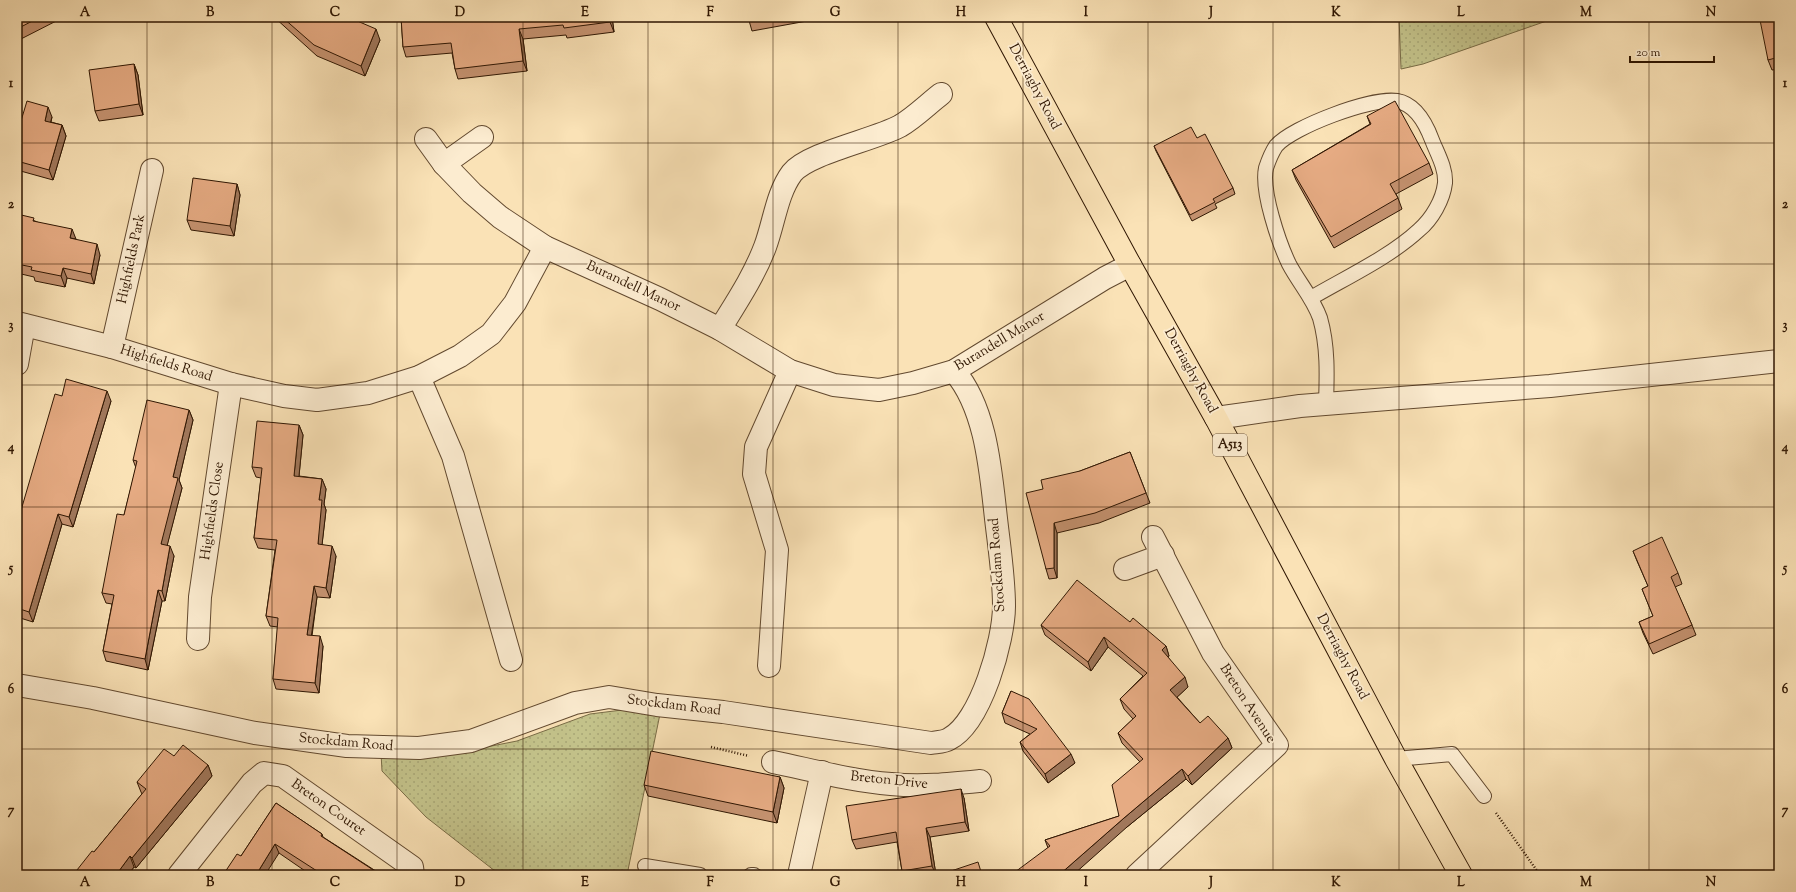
<svg xmlns="http://www.w3.org/2000/svg" width="1796" height="892" font-family="'Sorts Mill Goudy',serif">
<defs>
<pattern id="grass-dots" width="8" height="8" patternUnits="userSpaceOnUse"><rect width="8" height="8" fill="#c3c28a"/><path d="M2 2h.1M6 6h.1" fill="none" stroke="#a8a675" stroke-width="1.8" stroke-linecap="round"/></pattern>
</defs>
<rect width="100%" height="100%" fill="#fae2b6"/>
<filter id="stains"><feTurbulence type="fractalNoise" baseFrequency=".005" numOctaves="4"/><feColorMatrix values="0 0 0 0 .2 0 0 0 0 .09 0 0 0 0 .02 0 0 0 .5 -.17"/></filter>
<radialGradient id="worn" r=".72"><stop offset=".6" stop-color="#630" stop-opacity="0"/><stop offset="1" stop-color="#630" stop-opacity=".3"/></radialGradient>
<!-- grass -->
<g fill="url(#grass-dots)" stroke="#796c46">
<path d="M1399 17H1558L1423 64 1401 69Z"/>
<path d="M638 708 660 714 627 875H500L426 817 382 771 381 753H456L517 741 590 714Z"/>
</g>
<g fill="none" stroke-linecap="round" stroke-linejoin="round">
<defs>
<g id="service">
<path d="M1311 298C1345 278 1390 257 1419 230 1432 219 1443 200 1445 183 1446 168 1437 153 1432 140 1426 124 1415 104 1397 101 1372 97 1292 127 1276 146 1272 152 1268 162 1266 168 1261 191 1279 243 1289 264 1299 283 1313 298 1320 318 1328 346 1327 375 1326 404"/>
<path d="M1396 759 1452 754 1484 796"/>
<path d="M645 866 700 875"/>
<path d="M751 875H754"/>
</g>
<g id="minor">
<path d="M426 139 444 164 472 193 500 217 545 247 660 299 720 329 790 371 834 385 879 390 913 383 954 371 1105 278 1130 265"/>
<path d="M444 164 482 137"/>
<path d="M17 323 112 347 231 384 284 396 317 400 368 393 419 377 460 356 491 334 515 303 545 247"/>
<path d="M720 329C736 303 754 276 765 247 774 223 777 193 792 173 808 153 874 140 900 126 914 118 928 104 941 94"/>
<path d="M112 347 152 170"/>
<path d="M17 364 24 325"/>
<path d="M419 377 453 456 511 660"/>
<path d="M1216 418 1300 406 1550 386 1779 361"/>
<path d="M1125 569 1163 555"/>
<path d="M198 639 200 597 231 384"/>
<path d="M769 666 777 550 754 474 756 447 790 371"/>
<path d="M773 762C812 770 851 781 891 784 921 787 950 784 980 781"/>
<path d="M179 875 252 783 264 773 283 776 412 867 413 875"/>
<path d="M799 875 822 772"/>
<path d="M1137 875 1277 745 1213 653 1153 537"/>
</g>
<path id="tertiary" d="M17 685 93 698 255 733 347 746 419 748 471 741 575 703 609 697 657 705 723 712 931 743C937 742 944 742 949 739 981 723 1004 640 1004 606 1004 580 1000 552 997 527 991 478 988 410 954 371"/>
<path id="primary" d="M996 17 1130 265 1216 418 1396 759 1461 875"/>
</defs>
<!-- service casing -->
<use href="#service" stroke="#62492f" stroke-width="16"/>
<!-- minor casing -->
<use href="#minor" stroke="#62492f" stroke-width="24"/>
<!-- tertiary casing -->
<use href="#tertiary" stroke="#62492f" stroke-width="24"/>
<!-- primary casing -->
<use href="#primary" stroke="#2f1602" stroke-width="24"/>
<!-- path -->
<g stroke="#2f1602" stroke-width="2.5" stroke-dasharray="1 2" stroke-linecap="butt">
<path d="M711 747 749 756"/>
<path d="M1496 813 1540 875"/>
</g>
<!-- service -->
<use href="#service" stroke="#fcecd0" stroke-width="14"/>
<!-- minor -->
<use href="#minor" stroke="#fcecd0" stroke-width="22"/>
<!-- tertiary -->
<use href="#tertiary" stroke="#fcecd0" stroke-width="22"/>
<!-- primary -->
<use href="#primary" stroke="#fae2b6" stroke-width="22"/>
</g>
<!-- wall -->
<g fill="#c69371" stroke="#2f1602">
<path d="M17 17H64L17 41Z"/>
<path d="M274 17H348L380 40 365 76 317 56Z"/>
<path d="M401 17H612L614 32 567 38 566 35 523 39 527 71 458 79 455 69 452 53 406 57 403 47Z"/>
<path d="M748 17H818L807 20V21L752 31Z"/>
<path d="M1779 17V69L1772 70 1768 60Z"/>
<path d="M134 64 138 75 143 115 99 121 95 111Z"/>
<path d="M1367 116 1429 163 1433 174 1396 194 1398 198 1402 209 1334 248 1296 180 1292 170 1370 124Z"/>
<path d="M52 117 51 122 62 125 66 136 53 180 17 170V134Z"/>
<path d="M1197 138 1233 188 1235 194 1215 204 1217 208 1192 221 1156 151 1154 146Z"/>
<path d="M237 184 240 195 234 236 191 230 187 220Z"/>
<path d="M17 214 35 221 76 240 100 255 94 284 67 278 65 287 35 281 34 277 17 273Z"/>
<path d="M62 396 111 401 73 527 62 524 33 622 17 617V524Z"/>
<path d="M189 410 193 420 179 480 182 488 167 545 174 556 165 601H162L148 670 106 661 103 651 112 604 106 603 102 593 124 515 136 468 133 460Z"/>
<path d="M299 425 303 435 299 476 322 479 326 489 324 504 326 510 322 544 336 556 330 598 317 597 312 636 323 646 319 693 276 689 273 679 278 627 270 626 266 616 275 550 258 548 254 538 261 478 256 477 252 467Z"/>
<path d="M1130 452 1150 503 1099 523 1057 533V578L1049 579 1046 569 1043 489 1080 471Z"/>
<path d="M1633 551 1678 573 1682 584 1675 587 1692 625 1696 635 1653 654 1643 633 1639 622 1653 616 1642 589 1648 586 1637 561Z"/>
<path d="M1130 622 1166 646 1169 656 1168 657 1188 687 1177 697 1200 723 1228 738 1232 748 1192 785 1186 779 1127 827 1048 848 1045 840 1119 816 1140 762 1122 743 1118 733 1133 719 1124 709 1120 699 1143 676 1108 647 1091 671 1045 635 1041 625Z"/>
<path d="M1011 691 1075 763 1048 783 1023 751 1020 742 1030 734 1005 723 1002 713Z"/>
<path d="M174 756 208 765 212 776 136 868 134 867 128 875H73L94 852 142 794 141 792 137 782Z"/>
<path d="M780 777 784 788 777 823 648 796 644 785Z"/>
<path d="M964 798 969 831 930 837 936 875H904L902 871 897 842 856 849 852 840Z"/>
<path d="M276 803 322 834 323 837 382 875H311L279 853 241 856Z"/>
</g>
<!-- shaded-wall -->
<g fill="#a1785c" stroke="#2f1602">
<path d="M609 17H612L614 32 610 22Z"/>
<path d="M376 29 380 40 365 76 361 66Z"/>
<path d="M519 29 523 39 527 71 523 61Z"/>
<path d="M134 64 138 75 143 115 139 104Z"/>
<path d="M48 107 52 117 48 131 45 121Z"/>
<path d="M62 125 66 136 53 180 49 170Z"/>
<path d="M237 184 240 195 234 236 230 226Z"/>
<path d="M72 229 76 239 70 238Z"/>
<path d="M97 244 100 255 94 284 91 274Z"/>
<path d="M63 268 67 278 65 287 61 276Z"/>
<path d="M107 391 111 401 73 527 69 517Z"/>
<path d="M189 410 193 420 179 480 182 488 165 554 161 544 173 477Z"/>
<path d="M299 425 303 435 298 486 294 476Z"/>
<path d="M322 479 326 489 324 504 326 510 321 554 318 544 319 500Z"/>
<path d="M58 514 62 524 33 622 29 612Z"/>
<path d="M1054 523 1057 533V578L1054 568Z"/>
<path d="M170 546 174 556 165 601 162 591Z"/>
<path d="M332 546 336 556 330 598 326 588Z"/>
<path d="M314 586 317 597 310 645 307 635Z"/>
<path d="M158 590 162 601 148 670 145 659Z"/>
<path d="M320 636 323 646 319 693 315 683Z"/>
<path d="M1104 637 1108 647 1091 671 1088 662Z"/>
<path d="M1166 646 1169 656 1166 660 1162 650Z"/>
<path d="M1185 677 1188 687 1174 700 1170 690Z"/>
<path d="M1228 738 1232 748 1192 785 1188 776Z"/>
<path d="M1071 754 1075 763 1048 783 1045 774Z"/>
<path d="M208 765 212 776 136 868 132 858Z"/>
<path d="M1182 769 1186 779 1127 827 1073 875H1059L1124 818Z"/>
<path d="M780 777 784 788 777 823 773 812Z"/>
<path d="M961 789 964 798 969 831 965 822Z"/>
<path d="M926 828 930 837 936 875 932 866Z"/>
<path d="M275 844 279 853 265 875H256Z"/>
<path d="M130 856 134 867 128 875H116Z"/>
</g>
<!-- building -->
<g fill="#e6ab83" stroke="#2f1602">
<path d="M17 17H40L17 29Z"/>
<path d="M282 17H348L376 29 361 66 314 45Z"/>
<path d="M401 17H609L610 22 564 28 563 25 519 29 523 61 455 69 451 43 403 47Z"/>
<path d="M748 17H769L748 21Z"/>
<path d="M1775 17H1779V57L1768 60 1760 20Z"/>
<path d="M134 64 139 104 95 111 89 70Z"/>
<path d="M27 101 48 107 45 121 62 125 49 170 17 161V134Z"/>
<path d="M1395 101 1429 163 1390 184 1398 198 1331 237 1292 170 1371 124 1367 116Z"/>
<path d="M1191 127 1197 138 1205 134 1233 188 1213 199 1215 202 1190 215 1154 146Z"/>
<path d="M193 178 237 184 230 226 187 220Z"/>
<path d="M17 214 34 218 33 221 72 229 70 238 97 244 91 274 63 268 61 276 31 270 32 267 17 264Z"/>
<path d="M66 379 107 391 69 517 58 514 29 612 17 608V524L55 394 62 396Z"/>
<path d="M147 400 189 410 173 477 178 478 161 544 170 546 162 591 158 590 145 659 103 651 114 595 102 593 117 514 124 515 137 461 133 460Z"/>
<path d="M257 421 299 425 294 476 322 479 319 500H322L318 544 332 546 326 588 314 586 307 635 320 636 315 683 273 679 278 618 266 616 277 540 254 538 262 468 252 467Z"/>
<path d="M1130 452 1146 493 1095 513 1054 523V568L1046 569 1026 493 1043 489 1041 480 1080 471Z"/>
<path d="M1662 537 1678 573 1671 577 1692 625 1649 644 1639 622 1653 616 1642 589 1648 586 1633 551Z"/>
<path d="M1077 580 1130 622 1133 618 1166 646 1162 650 1185 677 1170 690 1200 723 1208 716 1228 738 1188 776 1182 769 1124 818 1059 875H1011L1050 846 1045 840 1119 816 1112 785 1143 759 1118 733 1136 716 1120 699 1147 673 1104 637 1088 662 1041 625Z"/>
<path d="M1011 691 1029 699 1071 754 1045 774 1020 742 1037 729 1002 713Z"/>
<path d="M183 745 208 765 132 858 130 856 116 875H73L92 851 94 852 146 789 137 782 164 749 174 756Z"/>
<path d="M651 751 780 777 773 812 644 785Z"/>
<path d="M961 789 965 822 926 828 932 866 902 871 896 832 852 840 846 806Z"/>
<path d="M276 803 322 834 321 836 381 875H315L317 871 275 844 256 875H223L237 854 241 856Z"/>
<path d="M978 862 982 875H953L951 871Z"/>
</g>
<!-- grid -->
<path fill="none" stroke="#2f1602" stroke-width="1" stroke-opacity="0.55" d="M147 17V875M272 17V875M397 17V875M523 17V875M648 17V875M773 17V875M898 17V875M1023 17V875M1148 17V875M1273 17V875M1399 17V875M1524 17V875M1649 17V875M17 143H1779M17 264H1779M17 385H1779M17 507H1779M17 628H1779M17 749H1779"/>
<g text-anchor="middle" dominant-baseline="central" stroke-width="3.5" stroke-linejoin="round" paint-order="stroke">
<!-- shield labels -->
<rect fill="#fcecd0" stroke="#6c5640" stroke-width="1" x="1213" y="434" width="34" height="22" rx="3"/>
<g font-size="13" font-weight="bold" fill="#2f1602">
<text x="1230" y="445">A513</text>
</g>
<!-- street labels -->
<g font-size="14" fill="#2f1602" stroke="#fcecd0">
<text transform="translate(1034 87) rotate(62)">Derriaghy Road</text>
<text transform="translate(132 259) rotate(-78)">Highfields Park</text>
<text transform="translate(633 287) rotate(25)">Burandell Manor</text>
<text transform="translate(1000 342) rotate(-31)">Burandell Manor</text>
<text transform="translate(166 364) rotate(17)">Highfields Road</text>
<text transform="translate(1190 371) rotate(61)">Derriaghy Road</text>
<text transform="translate(213 511) rotate(-82)">Highfields Close</text>
<text transform="translate(998 565) rotate(-94)">Stockdam Road</text>
<text transform="translate(1342 657) rotate(62)">Derriaghy Road</text>
<text transform="translate(1247 704) rotate(57)">Breton Avenue</text>
<text transform="translate(674 706) rotate(7)">Stockdam Road</text>
<text transform="translate(346 743) rotate(5)">Stockdam Road</text>
<text transform="translate(889 781) rotate(6)">Breton Drive</text>
<text transform="translate(328 808) rotate(35)">Breton Couret</text>
</g>
</g>
<!-- margin -->
<rect width="1796" height="892" fill="none" stroke="#fae2b6" stroke-width="44"/>
<!-- scale -->
<path d="M1630 56v6h84v-6" fill="none" stroke="#2f1602" stroke-width="2"/>
<text x="1636" y="56" font-size="12" fill="#2f1602" stroke="#fcecd0" stroke-width="3" paint-order="stroke">20 m</text>
<rect x="22" y="22" width="1752" height="848" fill="none" stroke="#2f1602" stroke-width="1.5"/>
<g font-size="13" text-anchor="middle" font-weight="bold" fill="#2f1602">
<text x="85" y="16">A</text>
<text x="210" y="16">B</text>
<text x="335" y="16">C</text>
<text x="460" y="16">D</text>
<text x="585" y="16">E</text>
<text x="710" y="16">F</text>
<text x="835" y="16">G</text>
<text x="961" y="16">H</text>
<text x="1086" y="16">I</text>
<text x="1211" y="16">J</text>
<text x="1336" y="16">K</text>
<text x="1461" y="16">L</text>
<text x="1586" y="16">M</text>
<text x="1711" y="16">N</text>
<text x="11" y="87">1</text>
<text x="1785" y="87">1</text>
<text x="11" y="208">2</text>
<text x="1785" y="208">2</text>
<text x="11" y="329">3</text>
<text x="1785" y="329">3</text>
<text x="11" y="451">4</text>
<text x="1785" y="451">4</text>
<text x="11" y="572">5</text>
<text x="1785" y="572">5</text>
<text x="11" y="693">6</text>
<text x="1785" y="693">6</text>
<text x="11" y="814">7</text>
<text x="1785" y="814">7</text>
<text x="85" y="886">A</text>
<text x="210" y="886">B</text>
<text x="335" y="886">C</text>
<text x="460" y="886">D</text>
<text x="585" y="886">E</text>
<text x="710" y="886">F</text>
<text x="835" y="886">G</text>
<text x="961" y="886">H</text>
<text x="1086" y="886">I</text>
<text x="1211" y="886">J</text>
<text x="1336" y="886">K</text>
<text x="1461" y="886">L</text>
<text x="1586" y="886">M</text>
<text x="1711" y="886">N</text>
</g>
<rect width="100%" height="100%" filter="url(#stains)"/>
<rect width="100%" height="100%" fill="url(#worn)"/>
</svg>
